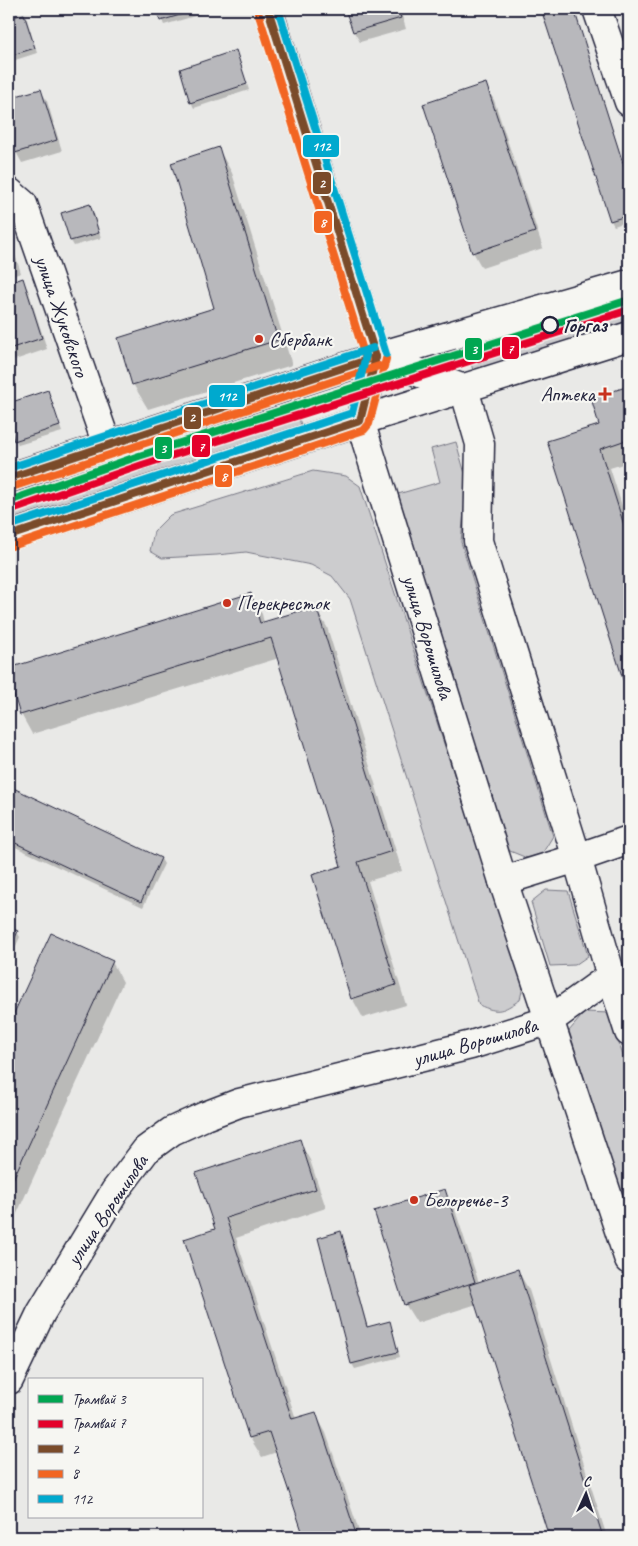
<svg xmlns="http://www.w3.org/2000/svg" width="638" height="1546" font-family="Caveat,sans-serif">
<rect width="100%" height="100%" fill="#e9e9e7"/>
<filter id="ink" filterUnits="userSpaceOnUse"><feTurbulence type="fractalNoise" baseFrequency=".02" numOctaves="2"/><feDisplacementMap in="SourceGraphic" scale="10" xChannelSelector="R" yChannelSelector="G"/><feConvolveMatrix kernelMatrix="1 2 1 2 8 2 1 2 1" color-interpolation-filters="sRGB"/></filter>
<g filter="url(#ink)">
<!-- green -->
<g fill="#ccccce" stroke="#777784">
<path d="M629 292V324L474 374 466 345Z"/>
<path d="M294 400 302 429 9 524V493Z"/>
<path d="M456 442 467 481 461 542 553 836 537 862 505 849 398 494 440 482 431 449Z"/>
<path d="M313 471 346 476 360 486 523 986 520 1000C502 1011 499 1014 479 1005L350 599 332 576 311 565 246 552 217 555 162 558 150 551 154 531 170 515Z"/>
<path d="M546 890 568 891 588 956 575 965 550 966 531 902Z"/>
<path d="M585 1012 609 1013 629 1074V1217L569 1031Z"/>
</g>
<!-- shadow -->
<g fill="#0003">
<path d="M157 9H219L164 25Z"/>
<path d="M347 9H400L406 29 360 42 354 32Z"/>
<path d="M543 9H574L629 181V221L614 226 611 221Z"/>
<path d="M24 15 27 20 37 53 9 62V19Z"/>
<path d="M236 51 238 56 249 90 194 108 191 102Z"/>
<path d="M485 85 494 100 543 248 482 268 473 252Z"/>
<path d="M40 90 47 101 62 151 22 163 16 152 9 128V100Z"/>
<path d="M218 148 232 173 292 365 148 409 133 384 216 309Z"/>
<path d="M90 206 93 211 101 238 74 246 71 241 63 214Z"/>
<path d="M9 236 21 273 9 277Z"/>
<path d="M22 279 28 290 47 349 9 362V284Z"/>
<path d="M629 387V462L610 468 629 528V694L549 442 601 425 592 399Z"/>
<path d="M47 392 62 432 18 445 9 421V404Z"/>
<path d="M250 595 262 614 264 623 315 608 327 627 402 871 368 881 406 1005 363 1018 352 998 343 866 279 658 32 734 21 714 9 673V669Z"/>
<path d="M9 788 161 859 164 864 143 907 9 844Z"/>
<path d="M9 928 17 932 20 937 9 961Z"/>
<path d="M51 935 112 962 123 982 9 1231V1027Z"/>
<path d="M299 1141 310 1160 326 1208 236 1238 296 1419 315 1413 326 1433 361 1537H306L277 1452 262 1457 250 1438 216 1230 198 1174Z"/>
<path d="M444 1190 455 1210 479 1283 518 1271 529 1290 607 1537H551L477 1304 417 1323 405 1304Z"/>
<path d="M341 1233 343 1238 368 1328 389 1322 392 1328 400 1357 355 1369 352 1364 320 1239Z"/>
</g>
<!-- building -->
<g fill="#b8b8bc" stroke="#22223b">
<path d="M156 9H200L160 21Z"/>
<path d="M345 9H398L401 18 353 32Z"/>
<path d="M541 9H574L629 182V215L610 221Z"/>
<path d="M24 14 35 48 9 56V18Z"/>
<path d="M236 50 247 84 190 103 180 69Z"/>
<path d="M486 83 535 232 472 253 423 104Z"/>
<path d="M41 89 57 140 15 153 9 132V98Z"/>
<path d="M219 147 278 340 132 385 118 338 214 308 171 163Z"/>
<path d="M90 204 99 233 70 241 61 213Z"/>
<path d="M9 242 15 262 9 265Z"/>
<path d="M23 278 42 338 9 349V283Z"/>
<path d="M629 386V439L600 449 629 541V698L547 441 599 425 591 398Z"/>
<path d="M48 390 60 426 14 441 9 425V403Z"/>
<path d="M251 593 260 623 316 606 392 851 358 862 396 985 351 999 312 875 341 866 271 638 20 715 9 678V668Z"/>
<path d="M9 786 161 858 141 902 9 840Z"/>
<path d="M9 927 18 931 9 951Z"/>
<path d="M51 933 113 961 9 1188V1024Z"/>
<path d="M300 1139 316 1189 226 1218 292 1419 316 1412 357 1537H304L269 1432 249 1438 184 1239 215 1229 196 1173Z"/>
<path d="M445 1189 475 1282 404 1305 374 1211Z"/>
<path d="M341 1231 367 1327 390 1321 398 1352 351 1364 318 1238Z"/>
<path d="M518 1269 603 1537H549L469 1285Z"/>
</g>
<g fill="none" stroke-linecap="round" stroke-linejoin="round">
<defs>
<g id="minor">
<path d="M268 9 376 357"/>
<path d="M597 9 629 102"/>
<path d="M9 192 23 204 107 445"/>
<path d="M376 357 360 421 503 881 629 1260"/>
<path d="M376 357 464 389 480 444 478 541 577 858 611 976 629 1032"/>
<path d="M503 881 577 858 629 840"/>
<path d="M9 1380 41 1313 115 1191 146 1150 172 1131 205 1116 239 1103 471 1045 550 1020 611 976"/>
</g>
<g id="tertiary">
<path d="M9 478 376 357 629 284"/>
<path d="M9 536 360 421 629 336"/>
</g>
</defs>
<!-- minor casing -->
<use href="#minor" stroke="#22223b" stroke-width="31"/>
<!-- tertiary casing -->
<use href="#tertiary" stroke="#22223b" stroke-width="31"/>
<!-- minor -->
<use href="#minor" stroke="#f6f6f2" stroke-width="28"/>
<!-- tertiary -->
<use href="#tertiary" stroke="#f6f6f2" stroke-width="28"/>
<defs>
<g id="bus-1">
<path d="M268 9 376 357"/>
<path d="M9 478 376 357"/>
<path d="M9 536 360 421 376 357"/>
</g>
<g id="bus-2">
<path d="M258 12 366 360"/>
<path d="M12 487 379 366"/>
<path d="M12 546 364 430 369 424 386 359"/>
</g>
<g id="bus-3">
<path d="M278 9 386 354"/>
<path d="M9 468 373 348"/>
<path d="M9 526 352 413 366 355"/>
</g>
</defs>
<!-- bus-1 casing -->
<use href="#bus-1" stroke="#f6f6f2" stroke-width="11"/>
<!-- bus-2 casing -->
<use href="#bus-2" stroke="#f6f6f2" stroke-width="11"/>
<!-- bus-3 casing -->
<use href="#bus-3" stroke="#f6f6f2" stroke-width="11"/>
<!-- bus-1 -->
<use href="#bus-1" stroke="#7a4b2a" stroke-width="8"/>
<!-- bus-2 -->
<use href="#bus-2" stroke="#f26522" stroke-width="8"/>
<!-- bus-3 -->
<use href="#bus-3" stroke="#00a9ce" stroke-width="8"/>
<defs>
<path id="tram-1" d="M9 501 139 456 629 300"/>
<path id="tram-2" d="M12 510 142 465 629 310"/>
</defs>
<!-- tram-1 casing -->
<use href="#tram-1" stroke="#f6f6f2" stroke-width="11"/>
<!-- tram-2 casing -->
<use href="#tram-2" stroke="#f6f6f2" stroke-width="11"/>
<!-- tram-1 -->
<use href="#tram-1" stroke="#00a651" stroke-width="8"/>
<!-- tram-2 -->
<use href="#tram-2" stroke="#e4002b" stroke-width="8"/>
</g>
</g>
<!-- markers -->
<circle fill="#f6f6f2" stroke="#22223b" stroke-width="2.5" cx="550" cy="325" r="8"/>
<g fill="#c8321e" stroke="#f6f6f2" stroke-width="2">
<circle cx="259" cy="339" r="5"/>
<path d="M602.5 386.5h5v5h5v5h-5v5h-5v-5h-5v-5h5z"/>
<circle cx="227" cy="603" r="5"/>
<circle cx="414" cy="1200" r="5"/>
</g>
<g text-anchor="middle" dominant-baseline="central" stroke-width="4.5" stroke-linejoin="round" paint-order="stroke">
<!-- street labels -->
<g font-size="21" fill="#22223b" stroke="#f6f6f2">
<text transform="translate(62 316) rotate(71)">улица Жуковского</text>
<text transform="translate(428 637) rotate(73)">улица Ворошилова</text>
<text transform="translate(475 1042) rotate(-16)">улица Ворошилова</text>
<text transform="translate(107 1210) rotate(-56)">улица Ворошилова</text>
</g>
<!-- stop labels -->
<g font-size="21" font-weight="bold" fill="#22223b" stroke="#f6f6f2" text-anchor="start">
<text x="563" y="325">Горгаз</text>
</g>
<!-- poi labels -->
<g font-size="21" fill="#22223b" stroke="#f6f6f2" text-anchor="start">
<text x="269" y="339">Сбербанк</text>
<text x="595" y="394" text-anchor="end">Аптека</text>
<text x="237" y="603">Перекресток</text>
<text x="424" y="1200">Белоречье-3</text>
</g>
</g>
<g stroke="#f6f6f2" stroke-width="2">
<rect x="302" y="134" width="38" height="24" rx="5" fill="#00a9ce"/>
<rect x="312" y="171" width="20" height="24" rx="5" fill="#7a4b2a"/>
<rect x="313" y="210" width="20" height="24" rx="5" fill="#f26522"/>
<rect x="501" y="336" width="19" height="24" rx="5" fill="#e4002b"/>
<rect x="464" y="337" width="19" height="24" rx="5" fill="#00a651"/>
<rect x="208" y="384" width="38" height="24" rx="5" fill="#00a9ce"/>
<rect x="183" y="406" width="19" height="24" rx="5" fill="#7a4b2a"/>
<rect x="191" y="434" width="20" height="24" rx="5" fill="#e4002b"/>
<rect x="154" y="436" width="19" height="24" rx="5" fill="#00a651"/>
<rect x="214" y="464" width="19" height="24" rx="5" fill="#f26522"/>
</g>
<g font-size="14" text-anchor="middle" font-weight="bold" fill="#fff">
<text x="321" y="151">112</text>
<text x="322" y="188">2</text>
<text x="323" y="227">8</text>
<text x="510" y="353">7</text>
<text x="474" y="354">3</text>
<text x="227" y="401">112</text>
<text x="192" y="422">2</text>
<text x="201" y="451">7</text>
<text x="163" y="453">3</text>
<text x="224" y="481">8</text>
</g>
<!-- margin -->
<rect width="638" height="1546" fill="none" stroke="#f6f6f2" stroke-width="30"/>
<rect x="15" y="15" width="608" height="1516" fill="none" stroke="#22223b" stroke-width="2" filter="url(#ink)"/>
<!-- legend -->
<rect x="28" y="1378" width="175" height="140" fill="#f6f6f2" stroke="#a1a1a9"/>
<rect x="38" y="1395" width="25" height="8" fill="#00a651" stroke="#a1a1a9"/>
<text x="72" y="1404" font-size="15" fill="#22223b">Трамвай 3</text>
<rect x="38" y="1420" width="25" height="8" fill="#e4002b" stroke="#a1a1a9"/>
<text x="72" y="1428" font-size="15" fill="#22223b">Трамвай 7</text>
<rect x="38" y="1445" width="25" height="8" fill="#7a4b2a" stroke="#a1a1a9"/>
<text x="72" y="1454" font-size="15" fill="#22223b">2</text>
<rect x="38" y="1470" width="25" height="8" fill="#f26522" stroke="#a1a1a9"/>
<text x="72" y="1478" font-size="15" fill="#22223b">8</text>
<rect x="38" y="1495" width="25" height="8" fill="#00a9ce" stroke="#a1a1a9"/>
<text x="72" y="1504" font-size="15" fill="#22223b">112</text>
<!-- north arrow -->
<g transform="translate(586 1494) rotate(3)" stroke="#f6f6f2" stroke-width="4" paint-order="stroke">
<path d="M0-4L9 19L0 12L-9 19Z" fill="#22223b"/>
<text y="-8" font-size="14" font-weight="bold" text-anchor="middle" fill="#22223b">С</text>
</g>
</svg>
